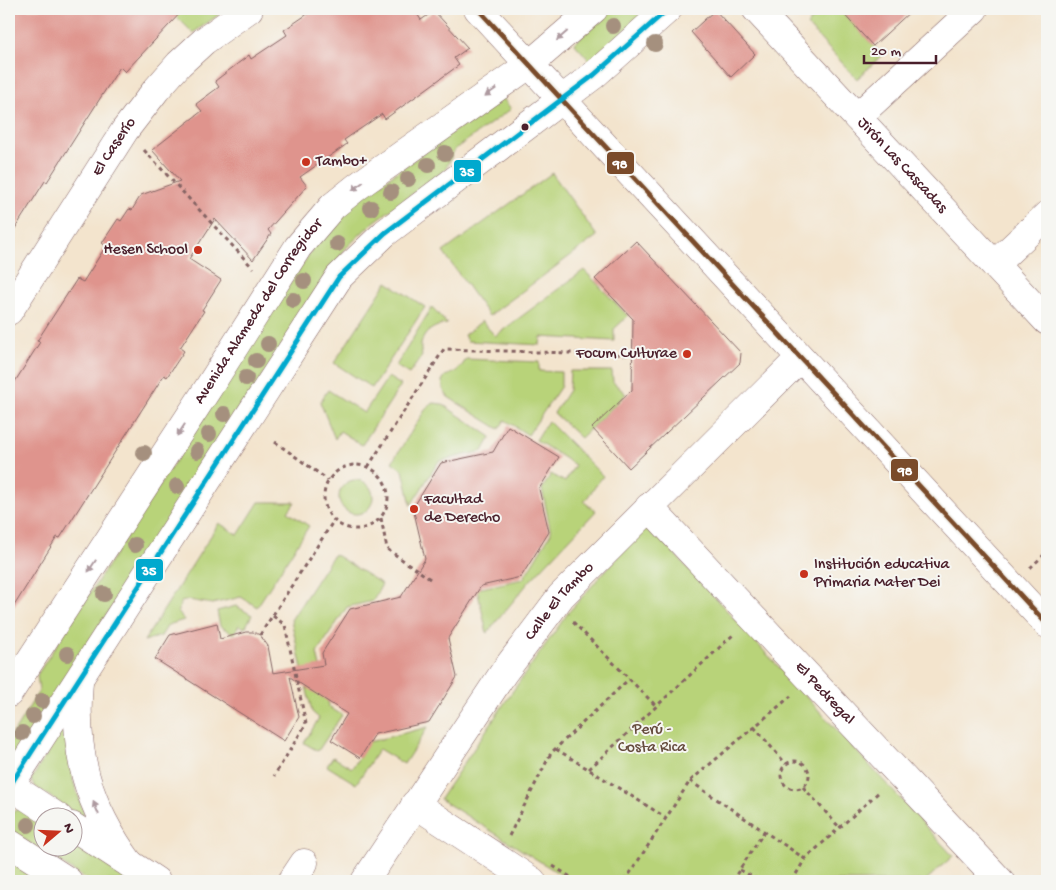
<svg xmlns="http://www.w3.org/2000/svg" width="1056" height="890" font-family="'Gochi Hand',sans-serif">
<rect width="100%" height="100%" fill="#f6f6f2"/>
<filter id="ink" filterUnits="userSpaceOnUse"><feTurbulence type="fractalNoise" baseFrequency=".02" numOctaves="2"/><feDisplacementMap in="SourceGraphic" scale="10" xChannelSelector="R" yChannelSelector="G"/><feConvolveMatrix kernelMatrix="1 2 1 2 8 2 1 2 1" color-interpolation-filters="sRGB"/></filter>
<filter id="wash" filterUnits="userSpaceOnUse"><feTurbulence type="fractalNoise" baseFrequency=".0096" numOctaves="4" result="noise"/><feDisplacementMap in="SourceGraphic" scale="20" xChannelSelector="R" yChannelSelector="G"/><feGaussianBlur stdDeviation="1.12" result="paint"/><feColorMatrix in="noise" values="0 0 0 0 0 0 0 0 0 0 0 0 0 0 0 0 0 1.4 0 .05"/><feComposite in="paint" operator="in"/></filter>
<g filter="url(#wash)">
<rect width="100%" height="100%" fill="#f3e4cd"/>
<!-- green -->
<g fill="#b8d379" stroke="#817952">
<path d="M169 9H227L193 33Z"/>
<path d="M613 9H649L590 61 574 43Z"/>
<path d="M824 9H839L882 55 857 79 807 25Z"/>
<path d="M502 97 511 109 455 149 445 170 370 225 345 249 9 765V740L39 691 37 675 313 248 349 206Z"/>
<path d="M552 173 597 236 489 316 443 252Z"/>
<path d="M584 270 628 316 614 329V341L541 337 540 345 467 341 464 335 482 321 495 336Z"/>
<path d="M387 282 425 307 372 388 334 363Z"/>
<path d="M432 307 447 324C429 326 417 338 422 356L409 374 396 366Z"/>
<path d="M466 359 539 362V371L561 372V386L528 435 505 420 499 429 448 397 444 391 442 381 445 376C455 373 461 369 466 359Z"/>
<path d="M570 371H612L613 382 626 394 581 438 554 413 569 390Z"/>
<path d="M388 377 401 385 362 445 340 431 335 439 320 402 328 390 364 413Z"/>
<path d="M434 403 442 404 491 437 483 451 439 461 411 505 403 470 392 462 427 407Z"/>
<path d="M548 421 603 476 584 502 596 511 529 582 487 633 477 589 523 579 551 533 542 489 551 474 565 482 575 465 536 440Z"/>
<circle cx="356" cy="497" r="17"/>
<path d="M259 502H295L288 512 309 526 257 607 241 597 212 604 189 600 181 602 178 612 184 620 168 625 161 636 144 641 219 523 238 535Z"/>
<path d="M647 524 953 856 925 881H571L440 799 510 695 568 613Z"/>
<path d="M334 554 382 584 373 601 347 607 317 653 329 707 342 715 318 751 304 743 319 718 312 712 291 620Z"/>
<path d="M236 606 252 615 245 628 239 625 234 634 220 626 217 611Z"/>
<path d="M428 727 404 764 379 749 356 784 327 766 333 757 352 768 369 742Z"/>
<path d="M64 729 67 730 73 780 84 813 83 816H80L34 786 31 780 61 731Z"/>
<path d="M18 809H22L42 821V848H72L73 840 136 881H89L11 831C6 822 10 813 18 809Z"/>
<path d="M9 858 44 881H9Z"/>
</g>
<g id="blocks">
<!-- building -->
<g fill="#df948d">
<path d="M9 9H184L125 72 120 67 47 182 45 181 9 238Z"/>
<path d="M315 9H414L421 20 434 11 468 48 454 58 459 65 385 119 382 114 344 140 347 144 300 177 307 186 268 230 271 234 253 260 215 219 189 259 221 280 202 310 204 311 180 348 184 351 167 377 164 375 60 538 57 537 9 614V391L40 342 37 341 77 279 83 282 106 246 102 243 118 219 121 221 129 209 132 210 141 195 180 181 152 150 202 111 196 104 219 87 215 81 249 55 251 59 287 35 284 30Z"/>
<path d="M839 9H913L873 46Z"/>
<path d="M715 10 755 54 731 77 691 32Z"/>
<path d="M636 241 741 353 740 363 629 468 592 428 632 390 633 319 595 279Z"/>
<path d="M508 426 559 457 539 489 549 532 521 577 481 586 448 638 457 677 429 722 375 734 360 758 331 740 347 714 290 677 299 717 284 741 155 659 170 635 217 623 220 639 246 632H253L260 635 268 646 273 673 324 665 322 653 350 609 401 597 425 559 413 508 441 463 493 452Z"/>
</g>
</g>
</g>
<g filter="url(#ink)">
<use href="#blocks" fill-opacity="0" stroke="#856464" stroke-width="1"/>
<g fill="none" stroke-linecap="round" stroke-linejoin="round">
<defs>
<g id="minor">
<path d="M478 9 1047 624"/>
<path id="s1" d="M756 9 1047 321"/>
<path d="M857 117 974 9"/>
<path d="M995 264 1047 215"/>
<path id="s2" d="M9 311 125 130 156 90 179 64 204 41 249 9"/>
<path id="s3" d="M649 507 1000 881"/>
<path d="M9 785 59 818"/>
<path d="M415 804 532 881"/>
<path d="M72 826 156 881"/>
<path d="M9 843 68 881"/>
<path d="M292 881 304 863"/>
<path id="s4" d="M365 881 504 672 561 596 800 358"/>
</g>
<g id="major">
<path d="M79 681C73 753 87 805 130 864"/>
<path id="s5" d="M9 693 207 390 298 247 333 206 358 186 530 64 594 9"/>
<path d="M9 787 339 277 385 233 594 75 668 9"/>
</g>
</defs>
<!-- minor casing -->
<use href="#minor" stroke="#856464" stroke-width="29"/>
<!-- major casing -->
<use href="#major" stroke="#856464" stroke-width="29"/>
<!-- path -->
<g stroke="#856464" stroke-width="3" stroke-dasharray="4 4" stroke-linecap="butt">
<path d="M144 150 253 268"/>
<path d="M275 442 328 480"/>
<circle cx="356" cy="497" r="32"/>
<path d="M368 467 444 349 632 355"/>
<path d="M381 518 387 549 433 581"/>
<path d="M1030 568 1047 552"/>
<path d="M273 616 285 625 306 724 274 776"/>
<path d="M573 622 656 706"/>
<path d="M260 635 334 520"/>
<path d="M754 727 786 764"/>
<path d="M556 749 665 817"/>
<circle cx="795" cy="775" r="14"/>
<path d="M589 769 733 635"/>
<path d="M690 781 805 859"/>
<path d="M803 787 840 828"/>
<path d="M509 836 551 753 629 679"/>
<path d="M553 866 577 881"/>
<path d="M740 870 760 881"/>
<path d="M625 881 690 781 791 696"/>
<path d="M732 881 764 832"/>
<path d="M792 881 805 859 880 791"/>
</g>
<!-- minor -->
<use href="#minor" stroke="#fff" stroke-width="28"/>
<!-- major -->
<use href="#major" stroke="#fff" stroke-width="28"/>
<defs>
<path id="bus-1" d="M478 9 1047 624"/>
<path id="bus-2" d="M9 787 339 277 385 233 594 75 668 9"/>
</defs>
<!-- bus-1 casing -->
<use href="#bus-1" stroke="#f6f6f2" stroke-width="9"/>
<!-- bus-2 casing -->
<use href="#bus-2" stroke="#f6f6f2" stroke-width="9"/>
<!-- bus-1 -->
<use href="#bus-1" stroke="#7a4b2a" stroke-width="5"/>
<!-- bus-2 -->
<use href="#bus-2" stroke="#00a9ce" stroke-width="5"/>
</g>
<!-- trees -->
<g fill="#a5907e">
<circle cx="613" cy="26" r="8"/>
<circle cx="655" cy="44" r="8"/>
<circle cx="445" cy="153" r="8"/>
<circle cx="428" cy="165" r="8"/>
<circle cx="408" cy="179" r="8"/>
<circle cx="391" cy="192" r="8"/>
<circle cx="371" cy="208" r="8"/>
<circle cx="337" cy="244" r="8"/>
<circle cx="304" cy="281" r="8"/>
<circle cx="293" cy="300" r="8"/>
<circle cx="268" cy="344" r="8"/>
<circle cx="256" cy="361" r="8"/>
<circle cx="246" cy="378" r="8"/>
<circle cx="224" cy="414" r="8"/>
<circle cx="209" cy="434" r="8"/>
<circle cx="197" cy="451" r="8"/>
<circle cx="144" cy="453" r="8"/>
<circle cx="177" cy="486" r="8"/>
<circle cx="135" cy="545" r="8"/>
<circle cx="104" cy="594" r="8"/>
<circle cx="67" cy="654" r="8"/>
<circle cx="42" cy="701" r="8"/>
<circle cx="33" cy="716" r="8"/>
<circle cx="22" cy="733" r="8"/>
<circle cx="28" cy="825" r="8"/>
</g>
<!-- one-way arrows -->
<defs><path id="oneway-solid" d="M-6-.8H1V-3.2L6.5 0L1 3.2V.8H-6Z" transform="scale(1.25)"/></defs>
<g fill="#ae9aa0">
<use href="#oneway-solid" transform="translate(562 36) rotate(139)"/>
<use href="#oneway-solid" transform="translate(491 92) rotate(145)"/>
<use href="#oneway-solid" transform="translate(358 186) rotate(143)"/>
<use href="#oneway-solid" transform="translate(181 430) rotate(123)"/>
<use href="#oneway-solid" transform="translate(92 566) rotate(123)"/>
<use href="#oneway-solid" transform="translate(96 808) rotate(-113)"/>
</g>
</g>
<!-- markers -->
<circle fill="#4a1f2b" stroke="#f6f6f2" stroke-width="2" cx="525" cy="127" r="4.5"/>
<g fill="#c8321e" stroke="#f6f6f2" stroke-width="2">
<circle cx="306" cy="162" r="5"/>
<circle cx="198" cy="250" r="5"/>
<circle cx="687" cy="354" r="5"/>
<circle cx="414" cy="509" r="5"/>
<circle cx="804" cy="574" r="5"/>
</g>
<g text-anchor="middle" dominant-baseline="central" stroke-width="4" stroke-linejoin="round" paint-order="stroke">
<!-- street labels -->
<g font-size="16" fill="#4a1f2b" stroke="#f6f6f2">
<text stroke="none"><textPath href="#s2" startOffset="195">El Caserío</textPath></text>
<text stroke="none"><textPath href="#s1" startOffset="214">Jirón Las Cascadas</textPath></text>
<text stroke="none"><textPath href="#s5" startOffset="456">Avenida Alameda del Corregidor</textPath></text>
<text stroke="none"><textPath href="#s4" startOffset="341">Calle El Tambo</textPath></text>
<text stroke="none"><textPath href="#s3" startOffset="256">El Pedregal</textPath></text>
</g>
<!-- poi labels -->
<g font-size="16" fill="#4a1f2b" stroke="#f6f6f2" text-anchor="start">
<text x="316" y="162">Tambo+</text>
<text x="188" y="250" text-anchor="end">Hesen School</text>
<text x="677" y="354" text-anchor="end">Focum Culturae</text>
<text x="424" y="500">Facultad<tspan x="424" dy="18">de Derecho</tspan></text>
<text x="814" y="565">Institución educativa<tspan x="814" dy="18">Primaria Mater Dei</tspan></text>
</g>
<!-- park labels -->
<g font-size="16" fill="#664c3e" stroke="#f6f6f2">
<text x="652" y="730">Perú -<tspan x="652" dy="18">Costa Rica</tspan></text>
</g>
</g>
<g stroke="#f6f6f2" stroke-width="2">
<rect x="606" y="151" width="29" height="24" rx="5" fill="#7a4b2a"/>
<rect x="453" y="159" width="29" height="24" rx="5" fill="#00a9ce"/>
<rect x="890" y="458" width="29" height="24" rx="5" fill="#7a4b2a"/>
<rect x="135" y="558" width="29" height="24" rx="5" fill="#00a9ce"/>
</g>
<g font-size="14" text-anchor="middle" font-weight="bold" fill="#fff">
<text x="620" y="168">98</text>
<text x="467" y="176">35</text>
<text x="905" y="475">98</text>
<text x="149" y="575">35</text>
</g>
<!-- margin -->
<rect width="1056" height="890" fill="none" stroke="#f6f6f2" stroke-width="30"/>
<!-- north arrow -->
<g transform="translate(58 832) rotate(71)"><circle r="24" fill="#f6f6f2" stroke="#b1a0a2"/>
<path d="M0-4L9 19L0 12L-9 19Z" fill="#c8321e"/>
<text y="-8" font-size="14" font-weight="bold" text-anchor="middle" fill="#4a1f2b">N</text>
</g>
<!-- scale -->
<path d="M864 55v8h72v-8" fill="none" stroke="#4a1f2b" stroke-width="2.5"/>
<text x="871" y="55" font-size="15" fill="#4a1f2b" stroke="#f6f6f2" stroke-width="4" paint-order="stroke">20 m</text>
</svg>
